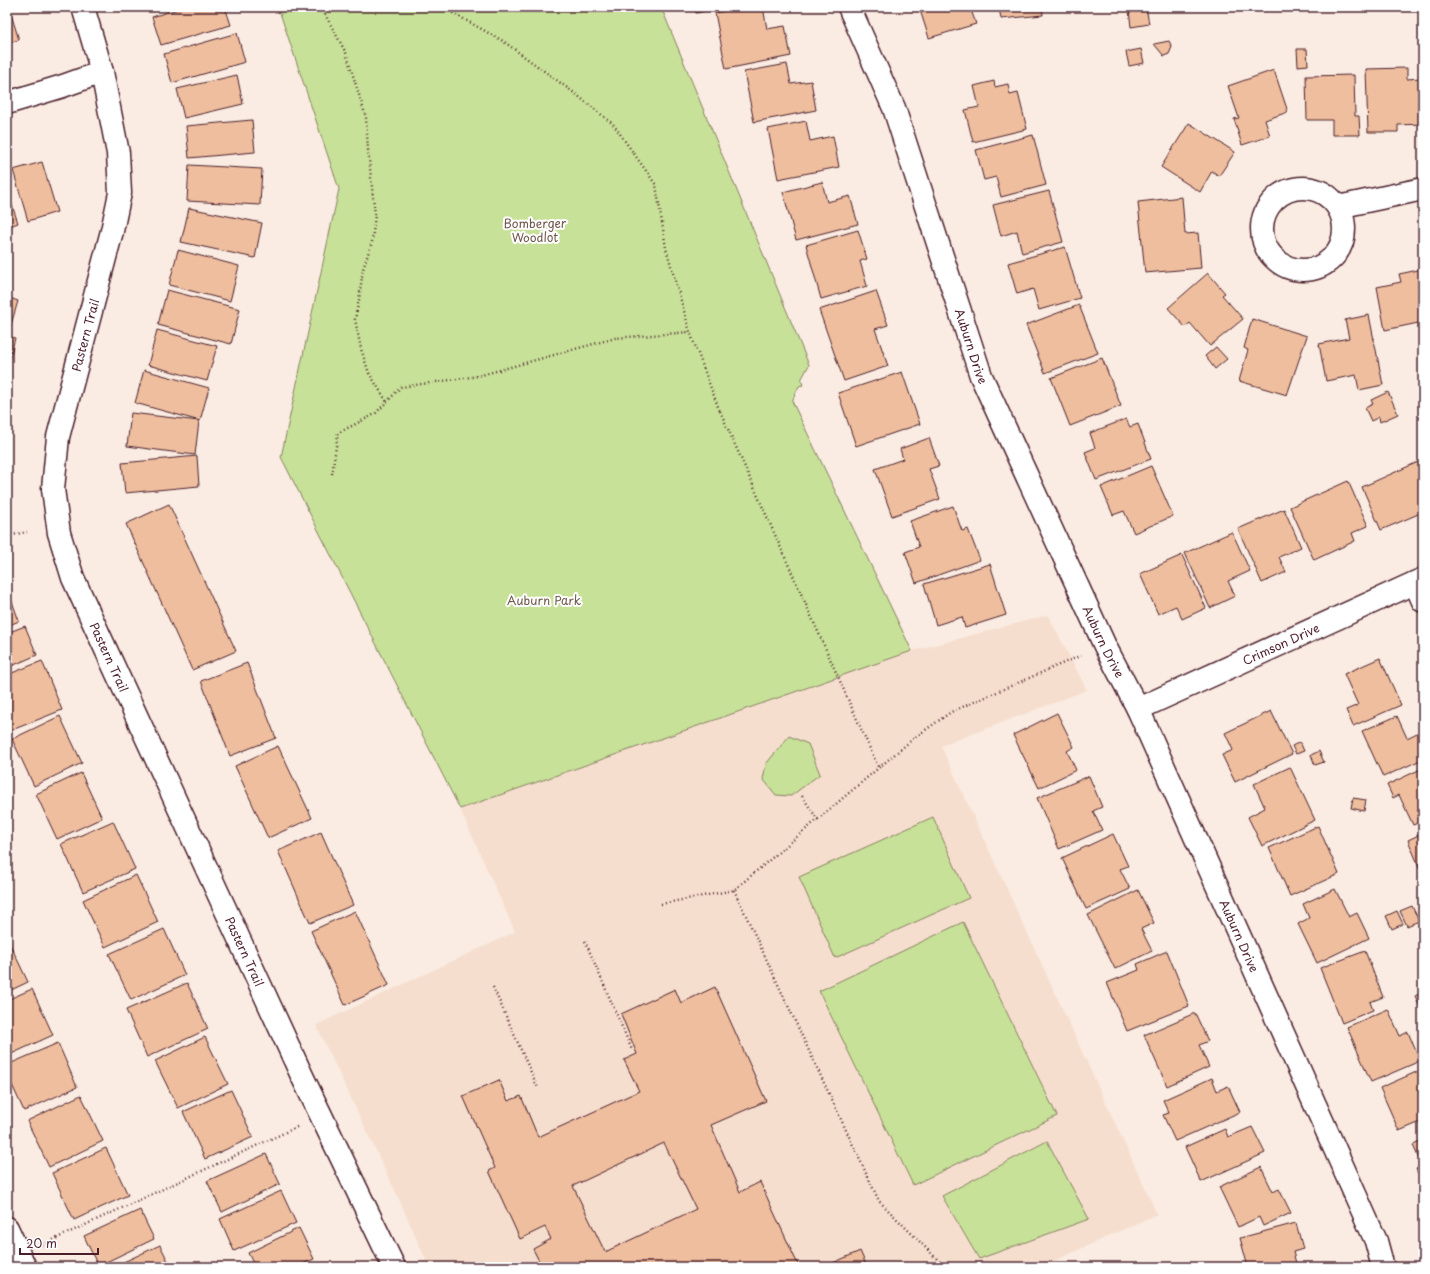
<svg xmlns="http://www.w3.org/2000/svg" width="1430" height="1274" font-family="'Playpen Sans',sans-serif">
<rect width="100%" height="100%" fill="#faece2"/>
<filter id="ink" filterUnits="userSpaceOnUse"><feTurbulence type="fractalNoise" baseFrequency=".025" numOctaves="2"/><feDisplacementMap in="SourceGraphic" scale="8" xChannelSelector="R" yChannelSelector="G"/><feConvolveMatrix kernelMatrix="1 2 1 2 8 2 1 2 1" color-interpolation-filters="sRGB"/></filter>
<g filter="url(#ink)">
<!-- built -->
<path fill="#f6dece" d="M1048 615 1087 690 941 746 1157 1214 1041 1267H429L398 1197 316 1025 515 932 460 809 912 651Z"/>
<!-- green -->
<g fill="#c7e198" stroke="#888062">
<path d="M278 7H661L809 365 801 380 803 385 799 386 792 401 912 651 460 809 281 457 339 189Z"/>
<path d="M789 736 808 744 820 774 791 796 776 795 763 779 766 764Z"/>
<path d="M933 817 969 898 835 958 799 877Z"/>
<path d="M963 922 1057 1116 913 1185 819 991Z"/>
<path d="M1047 1141 1089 1219 979 1259 942 1196Z"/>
</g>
<!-- building -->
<g fill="#eebe9e" stroke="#4a1f2b" fill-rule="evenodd">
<path d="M184 7H225L231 25 161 45 152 17Z"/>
<path d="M694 7H725L696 13Z"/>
<path d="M746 7H763L767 29 785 26 791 56 726 69 715 13Z"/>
<path d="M919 7H970L976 24 929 38Z"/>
<path d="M999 7H1042L1043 15 1001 19Z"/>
<path d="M1146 7 1149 24 1131 27 1129 10Z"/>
<path d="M11 14 19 40 7 43V16Z"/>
<path d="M237 33 245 62 172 83 164 54Z"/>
<path d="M1169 41 1172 47 1169 54 1164 56 1154 44Z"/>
<path d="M1141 49 1144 63 1129 66 1126 52Z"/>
<path d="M1297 49H1307L1308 65 1298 66Z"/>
<path d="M787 64 791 84 811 81 816 110 754 122 744 72Z"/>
<path d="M1407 68V79L1421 78 1422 124 1398 125V132H1368L1366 69Z"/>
<path d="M1274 70 1288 112 1265 120 1270 136 1242 145 1234 119 1239 118 1228 86Z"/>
<path d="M237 75 243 104 184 118 177 89Z"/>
<path d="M1354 75 1355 116H1359L1360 135H1332V120H1307L1306 76Z"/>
<path d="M994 81 995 87 1008 84 1010 95 1018 93 1027 129 973 142 965 110 979 107 974 86Z"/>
<path d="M252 120 255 152 189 158 186 126Z"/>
<path d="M806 121 810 141 833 136 839 167 778 179 768 129Z"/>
<path d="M1189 123 1235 152 1219 176 1212 171 1200 192 1161 167Z"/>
<path d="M1033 135 1046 185 1001 197 996 177 984 180 976 150Z"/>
<path d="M42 162 57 212 28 221 13 170Z"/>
<path d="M189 165 262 169 260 205 187 201Z"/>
<path d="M822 182 827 202 850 196 858 224 796 240 783 192Z"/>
<path d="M7 190 18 223 7 227Z"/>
<path d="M1049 191 1063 242 1022 253 1017 231 1001 236 993 205Z"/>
<path d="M1182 197 1185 234 1198 233 1201 268 1145 273 1138 202Z"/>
<path d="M189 208 262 223 255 258 181 242Z"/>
<path d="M858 230 867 259 860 261 867 286 821 299 806 245Z"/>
<path d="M1065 247 1080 298 1039 310 1033 289 1017 294 1008 263Z"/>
<path d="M178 250 239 266 230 301 169 285Z"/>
<path d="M1423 269V322L1385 330 1377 287 1401 282 1399 274Z"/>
<path d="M1208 273 1225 293 1222 295 1243 319 1210 346 1190 323 1185 327 1168 308Z"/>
<path d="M167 290 240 309 231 344 158 325Z"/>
<path d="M876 291 888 325 875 329 888 366 844 381 819 310Z"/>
<path d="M7 297 18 301 10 328 7 327Z"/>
<path d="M1079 305 1098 353 1045 373 1026 325Z"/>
<path d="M1369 315 1383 385 1359 390 1356 375 1326 381 1319 344 1349 338 1345 320Z"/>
<path d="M1252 319 1307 336 1287 395 1239 381 1248 350 1244 348Z"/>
<path d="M157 330 217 346 207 381 148 365Z"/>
<path d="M7 336 15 338 8 366 7 365Z"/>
<path d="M1216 347 1227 359 1215 369 1205 356Z"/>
<path d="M1102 358 1121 406 1070 426 1051 378Z"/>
<path d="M144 370 209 388 200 421 135 403Z"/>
<path d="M902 372 920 424 856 446 838 393Z"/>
<path d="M1388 392 1398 414 1380 422 1379 417 1371 421 1365 408 1373 404 1371 400Z"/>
<path d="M131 413 199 421 195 455 127 446Z"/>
<path d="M1126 419 1130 427 1138 424 1151 459 1096 480 1085 452 1095 448 1090 433Z"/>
<path d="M929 438 939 466 929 469 940 499 892 516 875 469 903 459 900 449Z"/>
<path d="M197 456 199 486 125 493 122 463Z"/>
<path d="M1418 462 1423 473V512L1381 530 1362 487Z"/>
<path d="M1151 466 1173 516 1134 533 1124 511 1113 515 1101 487Z"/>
<path d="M1348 481 1368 526 1352 533 1355 541 1314 560 1290 507Z"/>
<path d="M169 504 236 651 192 670 126 524Z"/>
<path d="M953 506 962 531 968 529 980 560 916 583 905 552 919 547 910 521Z"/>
<path d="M1284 509 1301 547 1279 557 1286 572 1262 583 1238 529Z"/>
<path d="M1232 532 1250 571 1228 581 1235 596 1210 608 1185 553Z"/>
<path d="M1182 555 1206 608 1182 619 1176 606 1158 614 1140 574Z"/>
<path d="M990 564 1006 615 965 628 962 617 936 625 924 584Z"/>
<path d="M9 593 19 621 7 626V594Z"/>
<path d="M25 626 37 655 7 668V633Z"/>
<path d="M1380 658 1401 705 1353 726 1346 710 1358 705 1344 674Z"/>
<path d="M42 661 62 710 7 732V675Z"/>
<path d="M247 663 276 738 230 756 201 681Z"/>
<path d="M1271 711 1292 754 1235 782 1222 755 1233 750 1225 733Z"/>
<path d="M1057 713 1074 747 1067 751 1076 770 1039 788 1013 735Z"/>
<path d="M60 716 82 763 34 786 12 739Z"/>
<path d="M1397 716 1407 738 1419 732 1423 742V759L1383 777 1362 731Z"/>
<path d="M1300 742 1304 751 1296 754 1292 746Z"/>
<path d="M278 746 312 818 268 838 235 766Z"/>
<path d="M1319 751 1324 762 1315 765 1311 755Z"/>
<path d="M1290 767 1315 820 1262 846 1248 817 1265 808 1254 784Z"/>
<path d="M1423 768V821L1413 825 1399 795 1393 798 1387 785Z"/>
<path d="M81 773 102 818 57 839 36 794Z"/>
<path d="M1089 776 1102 807 1093 811 1102 830 1059 849 1037 798Z"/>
<path d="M1353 798 1366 800 1364 811 1351 808Z"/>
<path d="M113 821 135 869 83 892 61 844Z"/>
<path d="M1318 826 1339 874 1290 896 1269 848Z"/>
<path d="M321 832 353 905 310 923 278 851Z"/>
<path d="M1423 833V867L1420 869 1408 840Z"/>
<path d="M1113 834 1128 866 1120 869 1130 889 1086 909 1062 858Z"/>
<path d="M136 875 158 922 105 947 83 900Z"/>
<path d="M1335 889 1349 917 1357 913 1369 938 1317 963 1298 924 1309 918 1303 904Z"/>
<path d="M1138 890 1154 923 1141 929 1152 951 1115 969 1088 915Z"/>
<path d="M1412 906 1419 921 1407 926 1400 911Z"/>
<path d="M355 911 389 985 345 1005 311 931Z"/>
<path d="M1397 911 1403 924 1392 929 1386 916Z"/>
<path d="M164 929 185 975 131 1000 109 954Z"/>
<path d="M7 938 28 982 7 992Z"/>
<path d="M1167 951 1189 1006 1127 1031 1107 983 1139 970 1137 964Z"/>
<path d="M1365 951 1383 997 1370 1002 1373 1010 1342 1023 1320 968Z"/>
<path d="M187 983 208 1029 147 1057 126 1010Z"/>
<path d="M715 987 766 1101 711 1125 740 1192 760 1182 799 1267H542L533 1249 551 1239 545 1227 520 1239 489 1171 495 1168 463 1096 499 1080 508 1101 521 1096 538 1137 639 1091 624 1060 637 1054 621 1014 675 989 681 1003ZM664 1143 696 1209 605 1252 573 1186Z"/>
<path d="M32 989 53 1035 7 1056V1000Z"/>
<path d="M1423 992V1004L1420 1006 1415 996Z"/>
<path d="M1388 1009 1400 1036 1408 1032 1420 1061 1371 1082 1347 1027Z"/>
<path d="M1195 1013 1208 1041 1199 1045 1209 1067 1167 1086 1144 1035Z"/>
<path d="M205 1037 228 1084 178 1108 155 1061Z"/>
<path d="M58 1043 77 1087 24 1111 7 1074V1065Z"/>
<path d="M1423 1069V1121L1399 1131 1380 1088Z"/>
<path d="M1212 1078 1217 1091 1228 1086 1240 1112 1175 1141 1163 1115 1169 1113 1163 1100Z"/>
<path d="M231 1090 253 1137 205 1159 183 1112Z"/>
<path d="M81 1095 103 1141 49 1167 27 1121Z"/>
<path d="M1252 1127 1265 1153 1201 1182 1185 1147 1225 1129 1228 1137Z"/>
<path d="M1423 1141V1185L1416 1169 1422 1166 1413 1145Z"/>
<path d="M106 1148 128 1195 74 1220 52 1173Z"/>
<path d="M266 1154 280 1184 222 1212 207 1181Z"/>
<path d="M1261 1167 1273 1192 1279 1189 1291 1213 1263 1226 1259 1217 1238 1227 1219 1187Z"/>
<path d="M281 1191 296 1223 234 1251 220 1219Z"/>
<path d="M140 1210 154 1239 98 1266 84 1236Z"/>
<path d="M1296 1223 1303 1249 1293 1252 1297 1267H1248L1240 1238Z"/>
<path d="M299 1228 314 1259 296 1267H255L248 1253Z"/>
<path d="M160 1245 171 1267H113Z"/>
<path d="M860 1251 867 1267H835L833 1263Z"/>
</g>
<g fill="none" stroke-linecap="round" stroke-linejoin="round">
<defs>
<g id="minor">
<path id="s1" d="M83 7 102 72 118 153 120 193 112 231 58 437 53 489 59 533 73 578 303 1078 394 1267"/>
<path id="s2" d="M849 7 894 108 981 376 1105 646 1138 709 1376 1241 1383 1267"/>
<path d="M7 103 63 86 102 72"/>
<circle cx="1303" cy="229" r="41"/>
<path d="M1338 207 1423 189"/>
<path d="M1415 583 1423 601"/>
<path id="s3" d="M1138 709 1423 579"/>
<path d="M7 1228 25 1267"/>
</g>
</defs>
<!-- minor casing -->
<use href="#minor" stroke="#4a1f2b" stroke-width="25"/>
<!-- path -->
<g stroke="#4a1f2b" stroke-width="2.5" stroke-dasharray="1 3" stroke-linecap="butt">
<path d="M321 7 346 53 366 117 368 150 375 215 372 242 363 269 359 300 355 319 361 349 369 373 387 402"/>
<path d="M442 7 503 41 577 95 613 124 656 185 666 248 690 332 720 412"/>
<path d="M720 411 879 769"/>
<path d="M332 474 338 433 375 414 401 387 478 376 615 338 690 332"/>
<path d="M7 536 27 532"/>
<path d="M802 796 818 820"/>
<path d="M734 890 879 1201 945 1267"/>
<path d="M661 904 734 890 914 738 951 712 1082 655"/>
<path d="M585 941 632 1050"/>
<path d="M493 987 538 1088"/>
<path d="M42 1245 299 1126"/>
</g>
<!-- minor -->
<use href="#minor" stroke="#fff" stroke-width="22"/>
</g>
</g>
<g text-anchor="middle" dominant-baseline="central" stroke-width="4" stroke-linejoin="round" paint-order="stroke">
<!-- park labels -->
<g font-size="12" fill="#70594c" stroke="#fff">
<text x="535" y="223">Bomberger<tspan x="535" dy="14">Woodlot</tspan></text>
<text x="544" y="600">Auburn Park</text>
</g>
<!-- street labels -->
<g font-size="12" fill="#4a1f2b" stroke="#fff">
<text transform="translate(85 335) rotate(-75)">Pastern Trail</text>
<text stroke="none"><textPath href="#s2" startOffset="361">Auburn Drive</textPath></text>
<text stroke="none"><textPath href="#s2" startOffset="685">Auburn Drive</textPath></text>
<text stroke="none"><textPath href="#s3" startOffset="157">Crimson Drive</textPath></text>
<text stroke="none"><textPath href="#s1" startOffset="673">Pastern Trail</textPath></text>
<text stroke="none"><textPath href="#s2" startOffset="1009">Auburn Drive</textPath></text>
<text stroke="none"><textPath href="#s1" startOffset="997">Pastern Trail</textPath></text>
</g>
</g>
<!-- margin -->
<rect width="1430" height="1274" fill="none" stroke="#fff" stroke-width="24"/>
<rect x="12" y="12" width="1406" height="1250" fill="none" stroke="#4a1f2b" stroke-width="1.5" filter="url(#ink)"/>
<!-- scale -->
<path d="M20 1248v6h78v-6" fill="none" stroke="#4a1f2b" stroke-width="2"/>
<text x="26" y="1248" font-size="12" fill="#4a1f2b" stroke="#ffffff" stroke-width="3" paint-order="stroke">20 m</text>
</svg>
